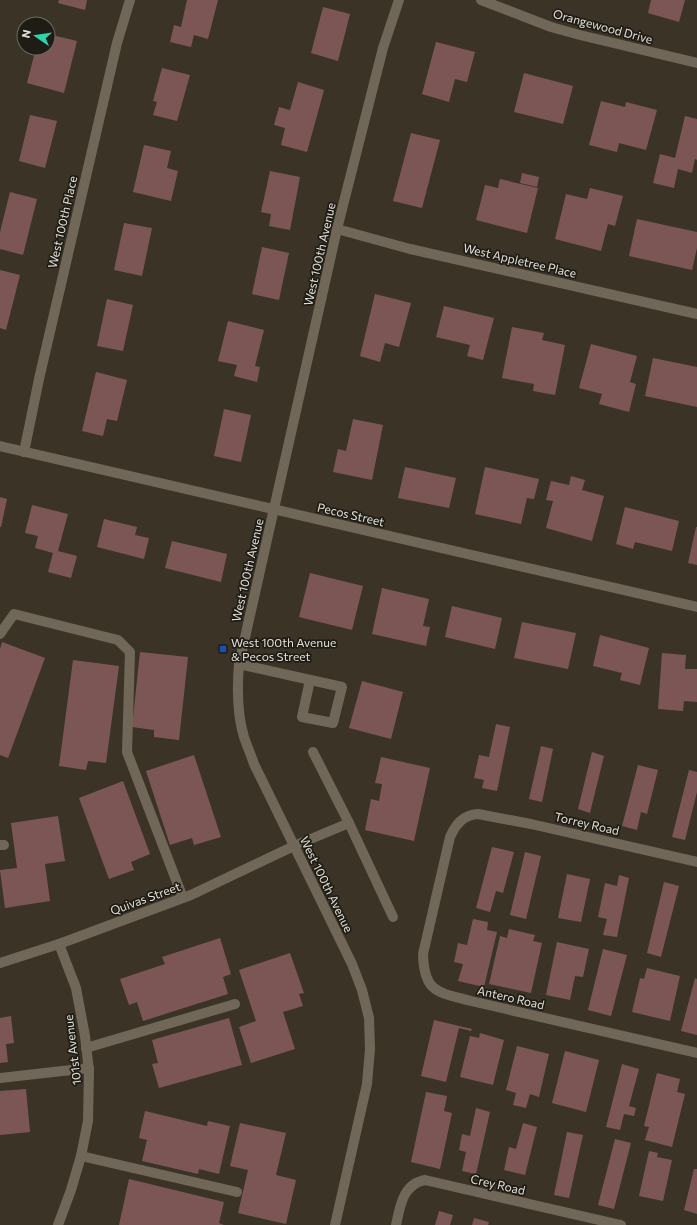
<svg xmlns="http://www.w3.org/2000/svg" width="697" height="1225" font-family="Commissioner,sans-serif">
<rect width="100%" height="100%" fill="#3b3426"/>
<!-- building -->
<g fill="#7c5655">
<path d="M59 0H87L85 10 58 3Z"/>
<path d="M187 0H218L208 39 194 35 191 47 170 42 174 25 181 27Z"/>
<path d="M651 0H685L679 22 648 13Z"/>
<path d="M323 7 350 14 338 61 311 53Z"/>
<path d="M48 34 77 41 64 93 27 83 36 48H48Z"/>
<path d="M436 42 475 52 467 82 455 79 449 102 422 94Z"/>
<path d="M162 68 190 75 177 121 153 115 157 102 153 101Z"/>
<path d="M524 73 573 86 563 124 514 112Z"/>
<path d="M298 82 324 90 307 152 281 145 285 128 274 125 279 107 290 110Z"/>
<path d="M601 101 625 107 626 102 657 110 646 150 619 143 617 152 589 145Z"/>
<path d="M30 115 57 121 45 168 19 161Z"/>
<path d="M685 116 697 119V160L695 159 692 173 678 169 674 188 653 183 660 154 675 158Z"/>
<path d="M411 133 440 140 422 208 393 201Z"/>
<path d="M144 145 171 151 167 168 178 171 171 201 133 192Z"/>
<path d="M270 171 300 177 290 230 269 226 271 214 261 212Z"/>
<path d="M522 173 539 177 537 187 520 183Z"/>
<path d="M500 179 538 188 527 233 476 220 485 185 498 188Z"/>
<path d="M590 188 623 196 615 226 608 224 601 251 555 239 566 194 587 199Z"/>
<path d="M10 192 37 199 23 255 0 249V232Z"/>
<path d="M637 219 697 232V248L692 270 629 256Z"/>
<path d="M124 223 152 228 142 276 114 270Z"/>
<path d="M262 247 289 253 279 300 252 294Z"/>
<path d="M0 270 20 275 6 330 0 328Z"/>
<path d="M375 294 411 303 399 347 385 343 380 362 360 356Z"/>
<path d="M107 299 133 305 123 351 97 346Z"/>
<path d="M444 306 494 318 483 360 467 356 470 345 436 337Z"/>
<path d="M228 321 264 330 255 366 260 367 257 382 234 376 237 365 218 361Z"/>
<path d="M512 327 544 333 542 340 565 345 555 395 533 391 534 384 502 378Z"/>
<path d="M591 344 637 356 630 382 636 384 629 412 599 404 602 394 579 388Z"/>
<path d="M653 358 697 367V407L645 396Z"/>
<path d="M96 372 127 380 117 421 107 419 103 436 82 431Z"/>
<path d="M224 409 251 415 241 462 214 456Z"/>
<path d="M353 419 383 425 372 480 333 472 338 449 346 451Z"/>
<path d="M405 467 456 478 449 508 398 498Z"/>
<path d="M485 467 539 479 534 499 527 498 521 524 475 514Z"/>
<path d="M571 476 585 480 582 490 604 496 592 541 546 528 553 501 546 500 551 481 569 485Z"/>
<path d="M0 497 7 499 1 527H0Z"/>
<path d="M32 505 68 514 58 551 77 556 71 578 48 572 53 553 35 548 38 536 25 533Z"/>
<path d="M625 507 679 521 672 551 635 542 633 549 616 544Z"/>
<path d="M104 519 137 527 135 535 149 538 144 559 97 547Z"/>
<path d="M696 527H697V565L688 563Z"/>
<path d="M172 541 227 554 221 582 165 568Z"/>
<path d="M310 573 363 586 352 630 299 617Z"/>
<path d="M382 588 429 599 423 626 430 627 426 646 372 634Z"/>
<path d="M452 606 502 618 495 649 445 637Z"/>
<path d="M522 622 576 633 568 669 514 658Z"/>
<path d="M600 635 649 648 640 685 620 680 622 673 593 666Z"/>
<path d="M2 642 45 658 8 758 0 755V649Z"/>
<path d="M140 652 188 657 179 740 154 737V730L132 727Z"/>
<path d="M662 653 686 655 685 669H697V702L684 701 683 711 658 709Z"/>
<path d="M73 660 119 666 106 763 88 761 86 770 59 766Z"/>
<path d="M362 681 403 692 391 739 349 728Z"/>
<path d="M496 724 510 727 497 791 482 788 484 780 474 778 479 755 489 757Z"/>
<path d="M541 746 553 749 542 802 529 799Z"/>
<path d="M592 752 604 756 590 813 578 809Z"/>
<path d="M194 755 221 837 194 845 192 838 170 845 146 771Z"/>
<path d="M381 757 430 768 414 841 365 830 371 799 379 801 382 784 375 783Z"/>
<path d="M638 765 658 770 647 814 641 812 637 830 622 826Z"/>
<path d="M689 770 697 772V792L685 840 672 837Z"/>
<path d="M123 781 150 854 131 862 134 870 109 879 79 798Z"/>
<path d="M58 816 65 861 45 864 50 901 5 908 0 870 17 868 11 823Z"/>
<path d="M492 847 514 852 503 893 496 891 490 912 476 908Z"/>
<path d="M525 852 541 856 526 919 510 915Z"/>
<path d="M567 874 590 879 581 922 558 918Z"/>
<path d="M619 875 629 878 617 937 603 935 607 919 598 917 605 883 617 886Z"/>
<path d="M664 882 679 886 661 957 647 953Z"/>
<path d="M473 919 488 922 487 930 497 932 484 987 458 981 463 964 454 962 458 943 467 945Z"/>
<path d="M509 929 535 935 533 941 542 943 531 993 489 984 500 936 507 938Z"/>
<path d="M220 938 231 974 223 977 228 994 143 1021 137 1002 129 1005 120 979 165 964 162 957Z"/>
<path d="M557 942 589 949 583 977 575 976 570 1000 546 995Z"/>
<path d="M603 949 627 955 611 1016 588 1010Z"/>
<path d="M290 953 304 993 299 994 303 1006 283 1012 295 1049 251 1063 239 1027 256 1021 239 970Z"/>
<path d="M647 968 680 976 670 1021 632 1012 640 978 644 979Z"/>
<path d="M695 978 697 979V1035L681 1031Z"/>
<path d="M11 1016 14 1043 6 1044 8 1062 0 1063V1018Z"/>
<path d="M229 1018 242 1065 159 1088 152 1064 158 1063 152 1040Z"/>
<path d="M434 1020 472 1029 471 1031 459 1028 446 1082 421 1076Z"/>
<path d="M480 1033 504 1040 493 1085 460 1077 470 1036 479 1038Z"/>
<path d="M517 1046 549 1054 539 1097 530 1094 526 1108 513 1105 516 1093 506 1090Z"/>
<path d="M565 1051 599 1060 586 1112 552 1103Z"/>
<path d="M622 1064 639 1069 629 1106 636 1108 634 1116 624 1114 620 1130 606 1127Z"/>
<path d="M657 1073 680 1079 677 1092 685 1094 672 1147 645 1140 649 1127 644 1126Z"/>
<path d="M26 1089 30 1132 0 1135V1091Z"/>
<path d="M426 1092 447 1096 444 1111 452 1113 440 1169 411 1162Z"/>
<path d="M476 1108 490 1112 476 1174 462 1171 466 1152 459 1150 462 1134 470 1136Z"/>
<path d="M145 1111 207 1126 208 1121 230 1126 219 1174 199 1169 198 1174 142 1161 147 1140 139 1138Z"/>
<path d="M240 1123 286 1133 276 1175 296 1180 286 1224 238 1213 248 1170 230 1166Z"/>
<path d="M523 1123 537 1127 525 1175 504 1170 509 1147 516 1149Z"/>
<path d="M567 1132 583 1135 569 1198 554 1195Z"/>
<path d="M615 1139 631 1143 614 1209 598 1205Z"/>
<path d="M649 1151 658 1153 657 1157 672 1160 663 1201 639 1196Z"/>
<path d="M694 1169H697V1214L684 1210Z"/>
<path d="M129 1179 224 1202 219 1223 224 1225H119Z"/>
<path d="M439 1211 453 1215 450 1225H435Z"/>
<path d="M474 1218 489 1222 488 1225H472Z"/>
</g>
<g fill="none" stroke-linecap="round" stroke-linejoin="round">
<!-- minor -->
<g stroke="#706758" stroke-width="10">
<path d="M481 0 551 27 580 35 697 63"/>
<path d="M337 229 410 249 697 314"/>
<path d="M0 446 697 607"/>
<path d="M24 452 39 379 117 43 130 0"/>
<path d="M0 634 14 614 118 640 130 652 127 752 183 898"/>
<path d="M239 664 342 687 333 723 302 717 310 680"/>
<path d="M349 823 393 917"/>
<path d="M0 845H4"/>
<path d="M697 862 531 824 478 814C463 815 456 824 450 837L423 954C424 993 438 992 471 1001L697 1053"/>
<path d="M0 963 59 944 191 895 294 846 349 823 313 752"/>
<path d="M86 1048 235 1004"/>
<path d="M0 1078 89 1068"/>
<path d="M81 1156 237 1192"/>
<path d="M58 1225 71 1190 81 1156 88 1121 89 1071 85 1036 76 988 59 944"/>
<path d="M335 1225 367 1084 370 1049 369 1018 362 990 352 964 254 764C251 755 247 746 244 737 237 714 237 688 239 664L337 229 383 48 399 0"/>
<path d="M396 1225C400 1206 403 1184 425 1180L621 1225"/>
</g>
</g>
<!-- markers -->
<rect fill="#1a4fb4" stroke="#1f1c16" stroke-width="1.5" x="219" y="645" width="8" height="8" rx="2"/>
<g text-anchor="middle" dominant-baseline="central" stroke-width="3.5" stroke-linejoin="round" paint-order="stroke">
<!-- street labels -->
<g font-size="12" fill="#e3dfd6" stroke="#1f1c16">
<text transform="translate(603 26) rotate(15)">Orangewood Drive</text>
<text transform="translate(62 222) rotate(-77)">West 100th Place</text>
<text transform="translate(319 254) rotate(-77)">West 100th Avenue</text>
<text transform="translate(520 260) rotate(13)">West Appletree Place</text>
<text transform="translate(351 514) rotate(13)">Pecos Street</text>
<text transform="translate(247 570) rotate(-77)">West 100th Avenue</text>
<text transform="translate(587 823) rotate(13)">Torrey Road</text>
<text transform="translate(327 884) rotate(64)">West 100th Avenue</text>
<text transform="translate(145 898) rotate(-20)">Quivas Street</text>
<text transform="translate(511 997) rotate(13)">Antero Road</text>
<text transform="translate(72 1050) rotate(-97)">101st Avenue</text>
<text transform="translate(498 1184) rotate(13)">Crey Road</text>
</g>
<!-- poi labels -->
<g font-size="12" fill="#e3dfd6" stroke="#1f1c16" text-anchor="start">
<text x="231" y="642">West 100th Avenue<tspan x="231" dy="14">&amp; Pecos Street</tspan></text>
</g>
</g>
<!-- north arrow -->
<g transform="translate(36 36) rotate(283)"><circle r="19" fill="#1f1c16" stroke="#6d6a63"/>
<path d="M0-3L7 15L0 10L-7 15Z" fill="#2ed4aa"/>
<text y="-6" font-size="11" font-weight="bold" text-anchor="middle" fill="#e3dfd6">N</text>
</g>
</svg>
